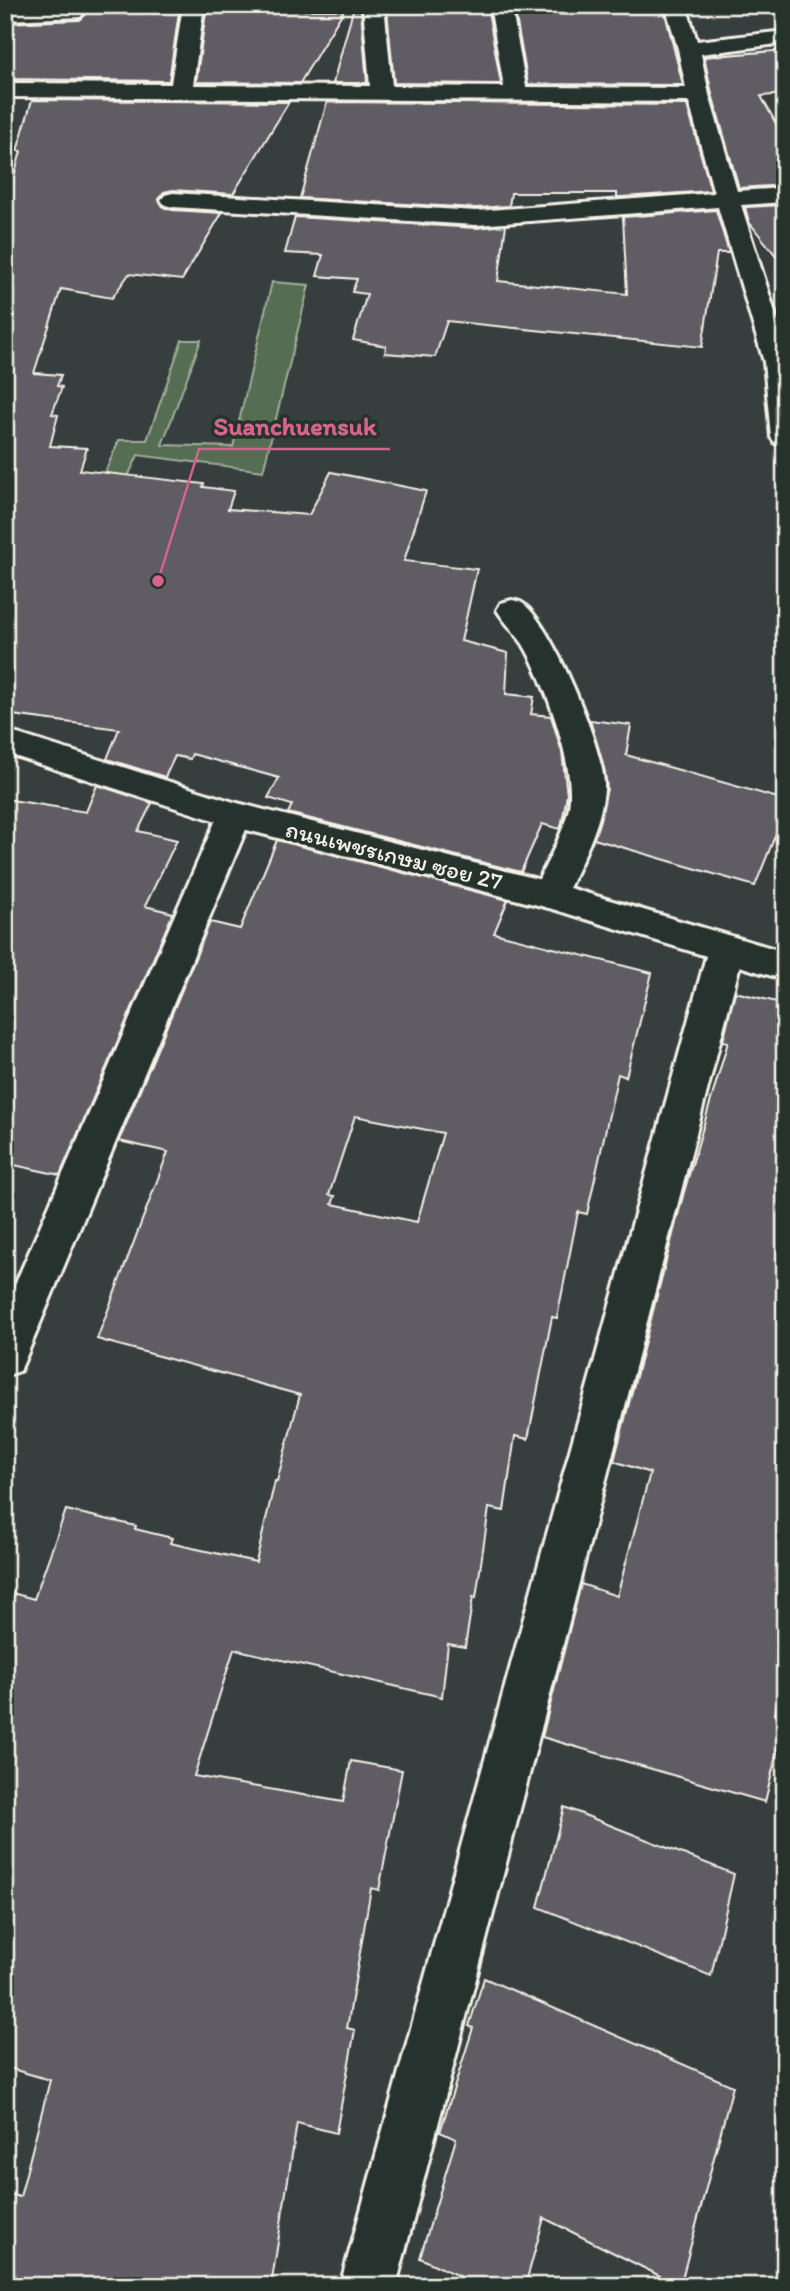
<svg xmlns="http://www.w3.org/2000/svg" width="790" height="2291" font-family="Itim,'Playpen Sans Thai',sans-serif">
<rect width="100%" height="100%" fill="#373f3e"/>
<filter id="ink" filterUnits="userSpaceOnUse"><feTurbulence type="fractalNoise" baseFrequency=".0143" numOctaves="2"/><feDisplacementMap in="SourceGraphic" scale="14" xChannelSelector="R" yChannelSelector="G"/><feConvolveMatrix kernelMatrix="1 2 1 2 8 2 1 2 1" color-interpolation-filters="sRGB"/></filter>
<g filter="url(#ink)">
<!-- green -->
<path fill="#546d52" stroke="#a4af9d" stroke-width="2" d="M272 282 309 285 263 471 138 455 65 611 46 609 119 440H147L182 340H201L162 445 233 447Z"/>
<!-- building -->
<g fill="#605b64" stroke="#f4f1e8" stroke-width="2" fill-rule="evenodd">
<path d="M76 5H180L169 81 5 79V23L80 20 87 13Z"/>
<path d="M207 5H304V10H344L300 83 196 82Z"/>
<path d="M398 5H487L501 84 394 83 387 10H398Z"/>
<path d="M576 5H663L683 85 528 84 515 12 574 15Z"/>
<path d="M353 10H361L367 83H333Z"/>
<path d="M785 50V94L761 96 785 140V185L739 188 712 94 704 57Z"/>
<path d="M32 100 289 102 233 194 173 190 164 192 159 198 163 207 172 210 222 213 182 280 129 274 112 298 61 289 34 373 61 375 57 386 62 387 52 414 58 415 50 446 87 448 80 470 204 484 203 487 234 491 228 509 309 515 331 472 426 491 404 561 477 569 461 641 508 653 506 694 534 697 531 714 551 716 562 752 567 795 562 822 560 829 542 824 521 872 288 813 292 805 268 798 279 778 192 754 190 759 175 756 165 777 107 759 119 729 5 714V210L21 151H17Z"/>
<path d="M327 102 687 105 711 191 622 197H617V193H511L509 206 476 208 300 198Z"/>
<path d="M785 205V267L749 222 745 207Z"/>
<path d="M716 210 729 253H717L702 347 447 321 435 357 385 353 386 346 353 340 367 294 352 292 357 279 317 276 323 255 285 253 295 217 476 228 506 225 498 281 627 294 623 217Z"/>
<path d="M590 720 631 725 626 755 785 800V811L755 886 594 839 607 789 605 772Z"/>
<path d="M97 785 152 803 138 831 177 840 145 906 173 913 60 1175 5 1163V799L86 812Z"/>
<path d="M277 840 508 900 494 933 652 973 626 1077 618 1074 587 1214 578 1212 557 1318 552 1317 528 1439 515 1436 504 1511 489 1508 476 1598 473 1597 465 1647 448 1644 442 1697 234 1649 194 1776 343 1802 351 1761 402 1770 379 1890 371 1888 347 2028 355 2030 336 2133 297 2123 271 2286H36L5 2278V2193L20 2197 50 2080 5 2067V1591L34 1599 66 1510 136 1526 135 1529 172 1538 170 1543 256 1562 275 1481H277L300 1395 97 1339 168 1152 119 1141 210 922 240 929ZM355 1116 443 1133 417 1222 332 1204 335 1196 329 1195Z"/>
<path d="M735 992 785 1004V1659L775 1714 785 1718 765 1802 542 1737 581 1584 617 1596 650 1473 614 1461 684 1192 728 1042 723 1041Z"/>
<path d="M564 1807 734 1874 711 1976 538 1907Z"/>
<path d="M484 1978 733 2086 680 2286 544 2218 525 2286H480L420 2258 456 2139 440 2132 473 2028 469 2026Z"/>
</g>
<g fill="none" stroke-linecap="round" stroke-linejoin="round">
<defs>
<g id="minor">
<path d="M183 5H204L193 85 370 86 363 5H384L392 86 504 87 490 5H511L526 87 686 88 678 49 665 5H686L697 41 785 31V43L701 54 709 95 737 191 785 188V202L741 205 785 344V445L775 443 771 437 764 362 718 207 476 225 173 207 165 205 161 200 165 195 173 193 476 211 714 193 689 102 5 97V83L171 84Z"/>
<path d="M73 7 80 9 84 13 80 17 5 20V8Z"/>
<path d="M512 600C515 601 519 601 522 603 551 621 607 756 604 789 601 826 581 861 566 895L561 904 549 908 537 904 532 895C543 868 561 840 568 812 579 773 544 679 523 644 515 632 504 622 497 610L501 603Z"/>
<path d="M235 803 247 806 252 815 26 1357 20 1371 5 1376V1308L218 815 223 806Z"/>
<path d="M726 935 739 939 744 949 396 2286H340L708 949 713 939Z"/>
</g>
<path id="tertiary" d="M5 730 237 803 549 882 785 952V980L549 908 235 827 5 753Z"/>
</defs>
<!-- minor casing -->
<use href="#minor" stroke="#f4f1e8" stroke-width="6"/>
<!-- tertiary casing -->
<use href="#tertiary" stroke="#f4f1e8" stroke-width="6"/>
<!-- minor -->
<use href="#minor" fill="#26332d" fill-rule="evenodd"/>
<!-- tertiary -->
<use href="#tertiary" fill="#26332d" fill-rule="evenodd"/>
</g>
</g>
<g text-anchor="middle" dominant-baseline="central" stroke-width="7" stroke-linejoin="round" paint-order="stroke">
<!-- street labels -->
<g font-size="24" fill="#f4f1e8" stroke="#26332d">
<text transform="translate(394 855) rotate(14)">ถนนเพชรเกษม ซอย 27</text>
</g>
</g>
<!-- callouts -->
<path fill="none" stroke="#d4648c" stroke-width="2.5" d="M158 581L199 449H390"/>
<circle fill="#d4648c" stroke="#26332d" stroke-width="2.5" cx="158" cy="581" r="7"/>
<g font-size="26" text-anchor="middle" font-weight="bold" fill="#d4648c" stroke="#26332d" stroke-width="7" stroke-linejoin="round" paint-order="stroke">
<text x="295" y="435">Suanchuensuk</text>
</g>
<!-- margin -->
<rect width="790" height="2291" fill="none" stroke="#26332d" stroke-width="28"/>
<rect x="14" y="14" width="762" height="2263" fill="none" stroke="#f4f1e8" stroke-width="2.5" filter="url(#ink)"/>
</svg>
